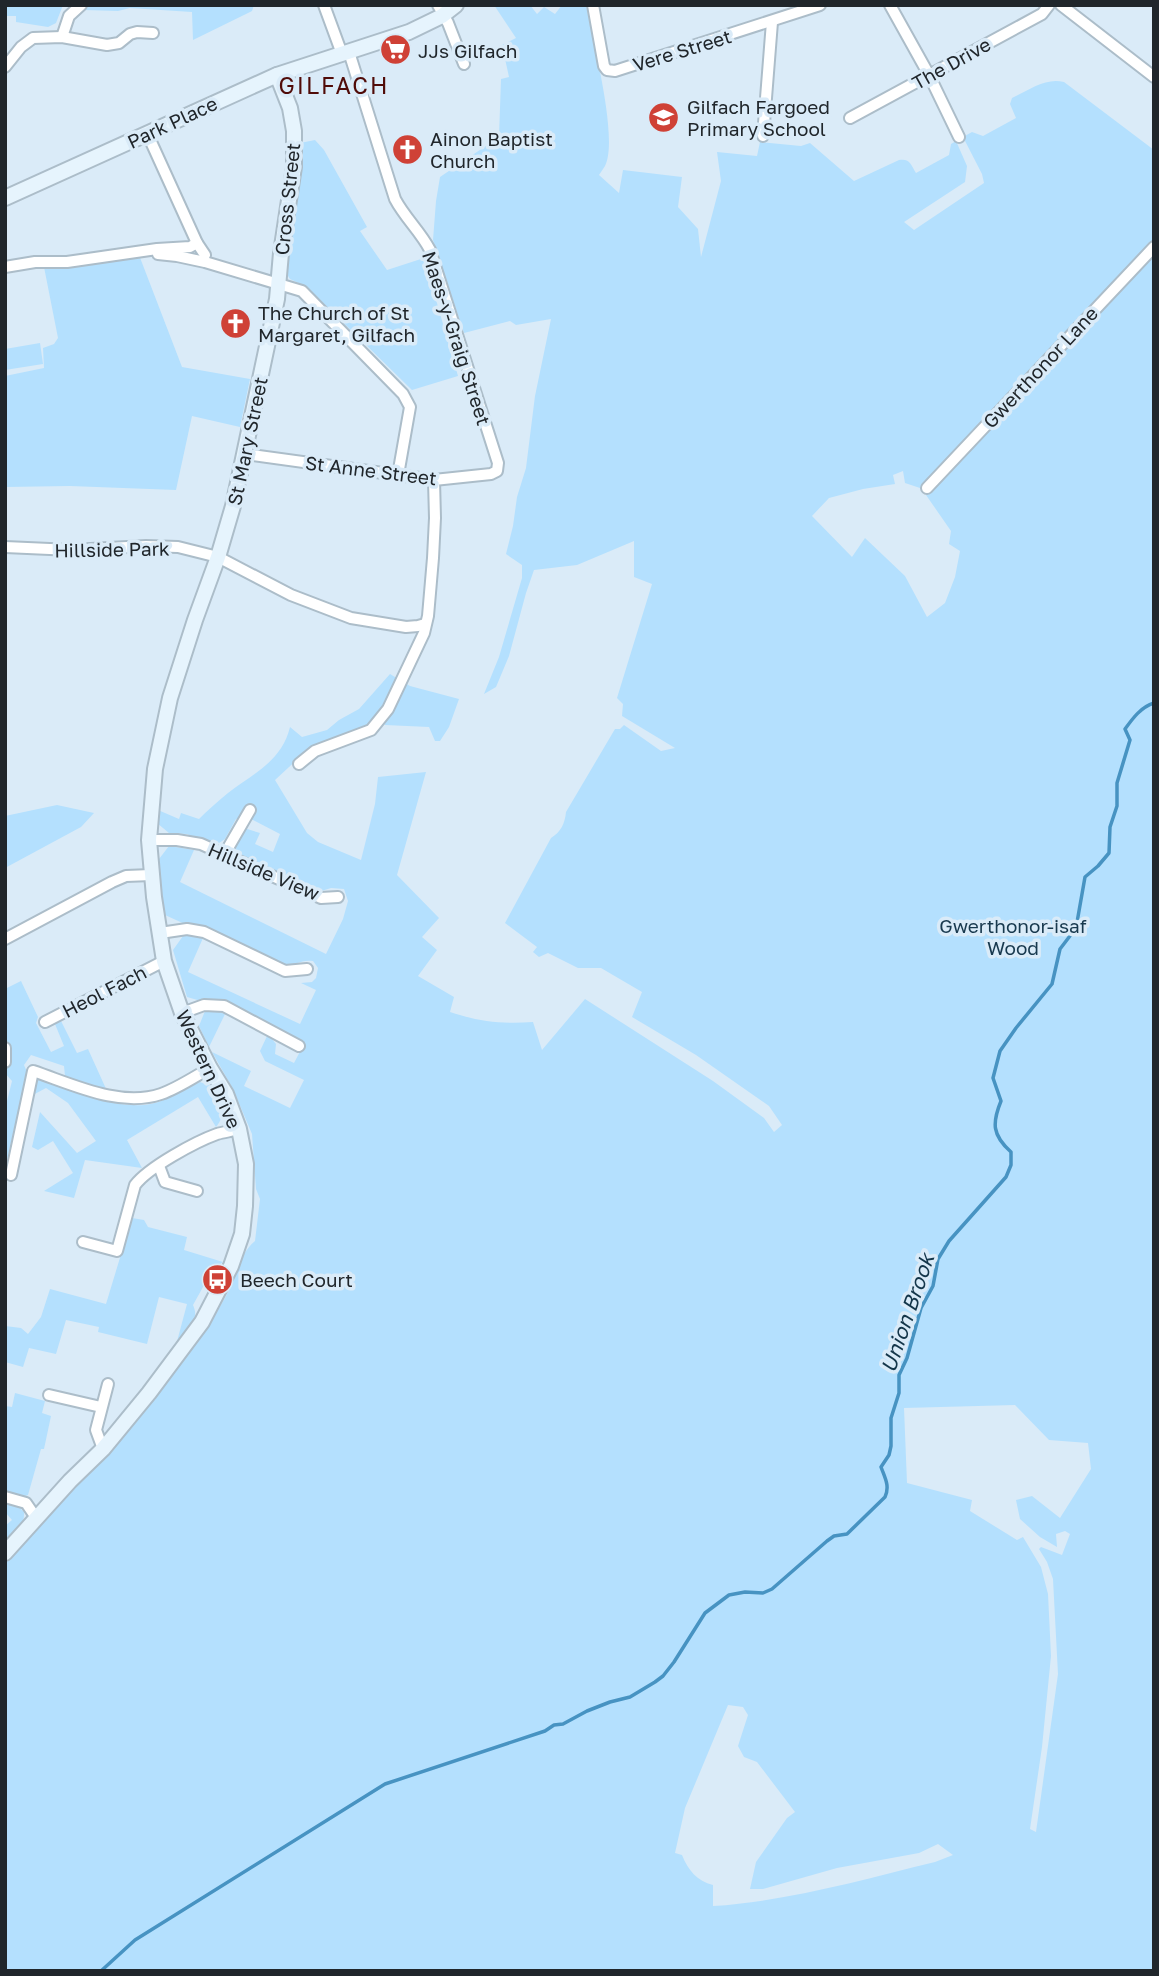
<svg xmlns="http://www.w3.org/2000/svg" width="1159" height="1976" font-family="'Golos Text',sans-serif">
<rect width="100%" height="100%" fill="#daebf8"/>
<!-- green -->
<g fill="#b4e0fe" fill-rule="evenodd">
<path d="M5 5H63L56 23 48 27 16 22V16H5Z"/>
<path d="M90 5H254L252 11 246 14 193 40 192 12 130 8 118 11 84 10Z"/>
<path d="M494 5H530L537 14 544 7 555 14 562 5H586C592 38 619 138 605 166 603 169 601 172 599 175L619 193 623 170 682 177 678 207 698 229 701 257 721 181 717 152 757 156 760 142 801 146 810 143 854 181 899 160C910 158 911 165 916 173L949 155 951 144 956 141 967 166 965 182 904 222 914 230 984 183 982 174 963 137 972 132 983 136 1016 118 1010 104 1012 98C1029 90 1046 77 1064 82L1154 150V1971H5V1562C61 1502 119 1445 168 1380 188 1353 210 1326 226 1296 235 1279 239 1254 255 1241L260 1199 256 1189 252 1134 233 1089 212 1052 251 1071 244 1086 290 1108 304 1080 265 1061 260 1051 268 1034 276 1044 275 1054 294 1063 304 1044 223 1002 201 1001 187 997 173 950 183 936 192 935 203 938 188 972 300 1024 316 990 301 983 312 982 316 978 318 968 313 961C299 959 296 967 283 965L208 929 199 926 187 925 165 915 160 880 159 859 169 846 194 850 180 882 326 954 343 919 348 901 344 889 331 888 315 893 239 858C231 844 237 840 244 828L260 833 255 844 273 852 280 834 251 819H236L225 839 219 843 211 845 187 834 169 833 157 823 158 810 179 819 181 813 199 819C208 810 218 801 228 793 253 774 282 761 290 727L302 737 327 730 339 720 359 709 390 674 410 686 459 699 449 727 440 741H435L429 727 385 725 377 714 367 728 331 741 302 755 275 780 307 833 318 842 361 860 375 804 378 777 426 772 397 875 439 918 422 937 437 950 418 976 454 997 450 1012C480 1022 502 1024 533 1022L542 1050 585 999 713 1081 764 1118 774 1132 782 1125 769 1106 696 1055 632 1017 642 992 601 968H578L548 953 539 957 533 952 537 947 505 923 551 838C561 832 565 823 566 812L615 729H620L624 725 661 751 675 748 622 716 623 704 617 698 652 584 634 577V541L577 565 534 570 526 593 509 656 496 687 484 694 499 657 522 578V565L506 554 513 526 517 497 526 468 535 396 551 319 516 325 510 321 464 333 433 240 436 201 440 177 499 137 501 79 509 77 502 45 516 38ZM1092 317 926 495 951 531 949 544 960 551 955 577 945 603 927 617 905 576 865 538 852 557 812 516 829 498 863 489 895 484 893 475 903 471 905 483 920 488 925 484ZM1015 1405 1049 1440 1088 1443 1091 1469 1060 1518 1032 1496 1016 1500 1020 1519 1040 1537 1057 1547 1056 1534 1065 1531 1070 1534 1062 1555 1041 1547 1039 1549 1047 1562 1053 1579 1058 1674 1036 1832 1030 1829 1042 1747 1051 1656 1048 1594 1041 1567 1023 1537 1017 1540 970 1511 972 1500 907 1483 904 1408ZM728 1705 743 1707 748 1715 738 1746 744 1757 757 1762 795 1812 787 1818 756 1862 750 1889H763L837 1868 919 1853 938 1844 953 1855 935 1862C861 1880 789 1901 713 1906V1885C697 1881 688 1870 682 1855L675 1853 685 1808Z"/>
<path d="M315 140 324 150 367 227 360 231 387 270 424 258 458 376 412 390 307 287 290 279 283 268 300 143Z"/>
<path d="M139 255 182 367 250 379 240 427 192 416 176 490 70 486 5 487V376L44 368 43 348 54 344 58 338 44 267Z"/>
<path d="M40 343 43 364 5 370V349Z"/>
<path d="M57 805 94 813 81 827 5 868V816Z"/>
<path d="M21 981 38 1017 36 1023 51 1052 64 1046 55 1024 61 1021 77 1053 88 1049 107 1091 68 1079 65 1076 64 1066 31 1055 24 1065 27 1072 5 1169V1109L12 1081 5 1073 10 1056 9 1043 5 1039V989Z"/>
<path d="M213 1010 225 1014 209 1047 199 1026 205 1011Z"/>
<path d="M40 1078C72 1089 109 1108 145 1105 164 1103 183 1090 200 1082L211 1086C218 1101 228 1114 216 1127L198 1097 127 1140 142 1168 85 1160 74 1198 44 1191 73 1173 53 1141 38 1150 32 1147 40 1112 77 1153 96 1141 68 1103 46 1088 31 1096 35 1079Z"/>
<path d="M132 1218 144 1220 148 1227 187 1237 184 1250 223 1262 213 1269 193 1305C201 1322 185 1335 175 1349L187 1304 159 1297 147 1344 98 1332 99 1327 66 1320 56 1354 29 1348 23 1367 5 1362V1326L21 1328 28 1334 41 1317 50 1289 106 1304Z"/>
<path d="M15 1393 45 1401 42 1413 51 1416 44 1449H41L28 1495 22 1497 5 1491V1406L12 1407Z"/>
<path d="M5 1502 18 1506 24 1512C25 1526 15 1533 5 1544V1526L12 1520 5 1512Z"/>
</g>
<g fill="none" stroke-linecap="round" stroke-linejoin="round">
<!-- stream -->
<path stroke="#4793c2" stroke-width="3.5" d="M101 1971 135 1940 385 1784 545 1731 554 1725 563 1724 587 1711 610 1702 630 1697 655 1682 663 1676 674 1662 705 1613 729 1595 745 1592 763 1593 772 1589 827 1541 834 1536 847 1534 885 1497C890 1486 885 1478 881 1467L889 1455 891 1446V1418L899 1393V1375L907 1358 921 1308 933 1286 938 1259 949 1241 1006 1177 1011 1165V1152C992 1135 992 1123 1001 1101L993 1078 1000 1051 1016 1028 1052 984 1060 949 1076 928 1085 877 1098 866 1109 853 1110 827 1117 806V783L1130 740 1125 729C1133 718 1141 707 1154 703"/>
<defs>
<g id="street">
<path d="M324 5 342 54"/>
<path d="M438 5 448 23 464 64"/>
<path d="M593 5 604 66 607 70 615 71 820 5"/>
<path d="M890 5 929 75 959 137"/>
<path d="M1061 5 1154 77"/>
<path d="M62 37 69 16 81 5"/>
<path d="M5 67 21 47 33 38 62 37 107 45 119 43 130 34 137 32 153 33"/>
<path d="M850 118 1042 14 1049 5"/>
<path d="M147 133 197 243 205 255"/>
<path d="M763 136 772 22"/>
<path d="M158 254 177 256 205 262 302 291 403 394 410 407 398 475"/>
<path d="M5 267 35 262H67L157 249 190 247 197 243"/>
<path d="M245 454 434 480 491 474 497 471 498 463 430 250C420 231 405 218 395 199L349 52"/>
<path d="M927 488 1154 247"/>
<path d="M5 547 72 550 146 546 178 547 218 557 291 595 351 618 406 627 418 626 425 624"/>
<path d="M299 764 315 751 371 730 388 709 424 633 428 616 433 558 435 518 434 480"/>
<path d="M149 840H177L201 844 321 898 338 897"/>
<path d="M224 855 250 810"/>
<path d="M160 933 187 929 204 932 285 971 307 969"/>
<path d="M5 939 112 882 126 876 151 875"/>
<path d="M182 1013 204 1005 224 1006 299 1046"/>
<path d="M45 1022 164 961"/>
<path d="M5 1048V1062"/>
<path d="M159 1166 165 1182 197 1191"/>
<path d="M11 1175 33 1071C72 1084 120 1108 161 1094 178 1088 194 1077 210 1068"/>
<path d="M83 1242 117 1251 135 1185C149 1167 195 1142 217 1134 224 1132 232 1131 239 1129"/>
<path d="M49 1395 101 1407"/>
<path d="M103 1449 96 1430 108 1384"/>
<path d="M5 1497 26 1503 37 1519"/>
</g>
<g id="secondary">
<path d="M5 198 277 75 409 32 442 16 456 5"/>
<path d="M5 1553 70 1481 103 1449 149 1393 202 1322 231 1266 242 1234 245 1206 246 1164 239 1129 226 1094 210 1068 182 1013 164 961 154 897 149 840 155 769 170 698 195 620 218 557 233 506 277 299 281 253 294 167V131L290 108 277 75"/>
</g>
</defs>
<!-- street casing -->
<use href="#street" stroke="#acbdc9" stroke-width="14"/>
<!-- secondary casing -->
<use href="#secondary" stroke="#acbdc9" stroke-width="18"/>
<!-- street -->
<use href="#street" stroke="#fff" stroke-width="10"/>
<!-- secondary -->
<use href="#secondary" stroke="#e6f4fd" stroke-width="14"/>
</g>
<!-- icons -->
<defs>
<symbol id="supermarket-disc" viewBox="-11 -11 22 22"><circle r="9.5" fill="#cf4136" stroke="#daebf8"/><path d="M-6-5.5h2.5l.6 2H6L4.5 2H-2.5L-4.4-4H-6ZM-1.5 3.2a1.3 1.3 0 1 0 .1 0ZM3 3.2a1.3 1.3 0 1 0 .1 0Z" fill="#fff"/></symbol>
<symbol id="school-disc" viewBox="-11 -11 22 22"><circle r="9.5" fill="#cf4136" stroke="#daebf8"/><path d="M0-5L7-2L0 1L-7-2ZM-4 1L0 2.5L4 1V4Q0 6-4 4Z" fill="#fff"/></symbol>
<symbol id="church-disc" viewBox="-11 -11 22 22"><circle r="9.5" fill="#cf4136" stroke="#daebf8"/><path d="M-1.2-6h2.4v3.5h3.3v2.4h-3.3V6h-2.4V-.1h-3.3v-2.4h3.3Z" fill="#fff"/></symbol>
<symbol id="bus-disc" viewBox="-11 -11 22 22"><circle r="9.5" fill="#cf4136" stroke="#daebf8"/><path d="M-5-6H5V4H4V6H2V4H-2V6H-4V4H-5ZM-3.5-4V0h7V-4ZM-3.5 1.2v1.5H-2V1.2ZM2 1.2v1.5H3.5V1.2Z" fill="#fff"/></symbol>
</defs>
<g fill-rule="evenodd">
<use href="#supermarket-disc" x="378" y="32" width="35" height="35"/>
<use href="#school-disc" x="646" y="100" width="35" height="35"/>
<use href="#church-disc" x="390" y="132" width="35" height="35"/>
<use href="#church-disc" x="218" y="306" width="35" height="35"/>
<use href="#bus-disc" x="200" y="1262" width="35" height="35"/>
</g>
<g text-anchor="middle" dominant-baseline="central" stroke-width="7" stroke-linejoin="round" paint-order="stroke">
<!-- poi labels -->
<g font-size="19" fill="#20262b" stroke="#daebf8" text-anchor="start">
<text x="418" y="50">JJs Gilfach</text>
<text x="687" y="106">Gilfach Fargoed<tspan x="687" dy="22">Primary School</tspan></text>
<text x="430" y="138">Ainon Baptist<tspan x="430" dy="22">Church</tspan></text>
<text x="258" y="312">The Church of St<tspan x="258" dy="22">Margaret, Gilfach</tspan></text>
<text x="240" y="1279">Beech Court</text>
</g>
<!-- street labels -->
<g font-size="19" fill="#20262b" stroke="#daebf8">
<text transform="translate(682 50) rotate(-17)">Vere Street</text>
<text transform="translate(951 63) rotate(-29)">The Drive</text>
<text transform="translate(172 122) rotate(-25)">Park Place</text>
<text transform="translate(287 199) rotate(-84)">Cross Street</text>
<text transform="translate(457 338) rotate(72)">Maes-y-Graig Street</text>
<text transform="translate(1040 367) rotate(-47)">Gwerthonor Lane</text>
<text transform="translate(247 441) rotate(-78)">St Mary Street</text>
<text transform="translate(371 470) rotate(7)">St Anne Street</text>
<text transform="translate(112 549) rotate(-1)">Hillside Park</text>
<text transform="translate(264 871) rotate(23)">Hillside View</text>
<text transform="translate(104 991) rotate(-27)">Heol Fach</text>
<text transform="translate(209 1069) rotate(65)">Western Drive</text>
</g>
<!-- park labels -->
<g font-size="19" fill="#18394e" stroke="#daebf8">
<text x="1013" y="925">Gwerthonor-isaf<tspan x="1013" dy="22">Wood</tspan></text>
</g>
<!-- water labels -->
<g font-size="21" font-style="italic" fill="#14364a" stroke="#daebf8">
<text transform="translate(907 1313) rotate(-71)">Union Brook</text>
</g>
<!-- quarter labels -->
<g font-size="23" letter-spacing="2" fill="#500b08" stroke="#daebf8">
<text x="334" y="85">GILFACH</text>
</g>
</g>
<!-- border -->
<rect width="1159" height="1976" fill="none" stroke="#20262b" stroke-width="14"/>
</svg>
